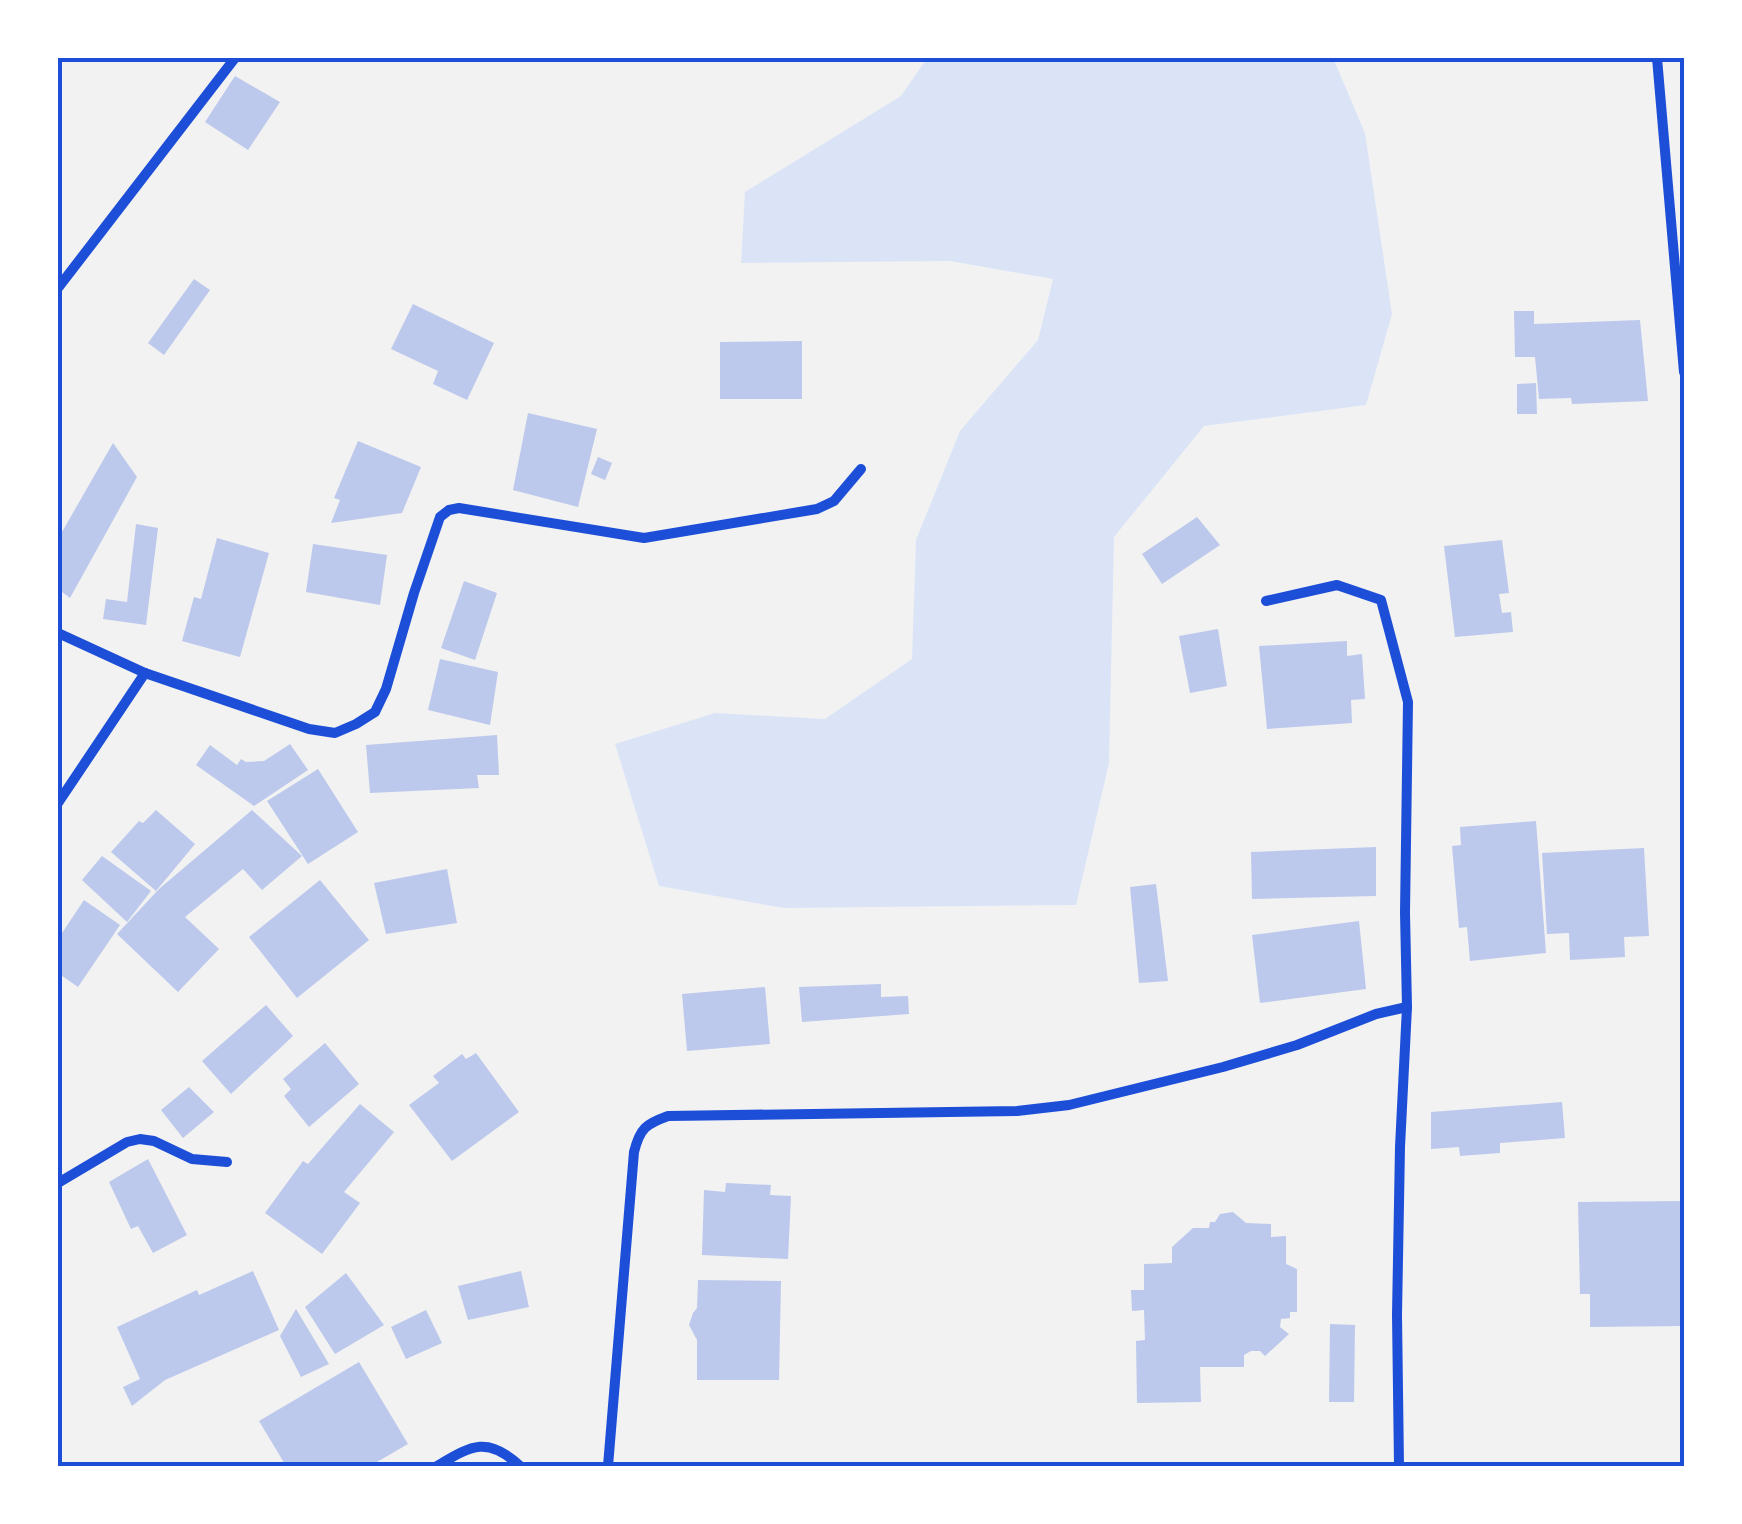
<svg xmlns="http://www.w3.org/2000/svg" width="1742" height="1524" font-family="Figtree,sans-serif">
<rect width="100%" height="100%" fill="#f2f2f2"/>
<!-- green -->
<path fill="#dbe4f7" d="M927 58H1333L1365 133 1392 314 1366 405 1204 426 1114 537 1109 763 1076 905 784 908 659 886 615 744 715 713 825 719 912 659 916 540 960 431 1038 340 1053 279 950 261 741 263 745 192 901 96Z"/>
<!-- building -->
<g fill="#bdc9ec">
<path d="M235 76 280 102 248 150 205 122Z"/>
<path d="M194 279 210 290 164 355 148 343Z"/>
<path d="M413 304 494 343 467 400 433 384 438 371 391 349Z"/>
<path d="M1514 311H1534V324L1640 320 1648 401 1572 404 1571 398 1539 399 1535 357H1515Z"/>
<path d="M802 341V399H720V342Z"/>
<path d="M1536 383 1537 414H1517V384Z"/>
<path d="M528 413 597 429 578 507 513 490Z"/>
<path d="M358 441 421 467 402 513 331 523 340 500 334 498Z"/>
<path d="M113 443 137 477 70 598 58 589V539Z"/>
<path d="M598 457 612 463 605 480 591 474Z"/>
<path d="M1197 517 1220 545 1162 584 1142 554Z"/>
<path d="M136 524 158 528 146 625 103 619 106 599 127 602Z"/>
<path d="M217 538 269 553 240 657 182 641 194 597 201 599Z"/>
<path d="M1502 540 1509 593 1499 594 1502 613 1511 612 1513 632 1455 637 1444 546Z"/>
<path d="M313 544 387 555 380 605 306 592Z"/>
<path d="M464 581 497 593 475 660 441 648Z"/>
<path d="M1218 629 1227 686 1190 693 1179 636Z"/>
<path d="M1347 641V656L1362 654 1365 699 1351 700 1352 723 1267 729 1259 646Z"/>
<path d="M440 659 498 672 490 725 428 710Z"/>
<path d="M497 735 499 775H477L479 788 370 793 366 745Z"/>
<path d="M290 744 308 770 254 806 196 765 210 745 237 765 241 759 246 762 264 761Z"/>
<path d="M318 769 358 832 308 864 267 801Z"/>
<path d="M156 810 195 844 156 891 111 852 139 821 143 823Z"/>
<path d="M252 810 302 856 262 890 243 869 185 917 219 949 178 992 117 934 159 889Z"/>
<path d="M1536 821 1546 953 1470 961 1467 927 1459 928 1452 846 1461 845 1460 827Z"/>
<path d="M1376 847V896L1252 899 1251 852Z"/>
<path d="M1644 848 1649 936 1624 937 1625 957 1570 960 1569 933 1547 934 1542 853Z"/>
<path d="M102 856 151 891 127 922 82 880Z"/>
<path d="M447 869 457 923 386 934 374 883Z"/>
<path d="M320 880 369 940 297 998 249 937Z"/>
<path d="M1156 884 1168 981 1139 983 1130 887Z"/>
<path d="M84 900 120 925 78 987 58 973V939Z"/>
<path d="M1359 921 1366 989 1260 1003 1252 935Z"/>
<path d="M881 984V997L908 996 909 1014 802 1022 799 987Z"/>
<path d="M765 987 770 1044 687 1051 682 994Z"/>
<path d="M266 1005 293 1036 231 1094 202 1061Z"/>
<path d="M325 1043 359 1084 309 1127 284 1096 291 1089 283 1079Z"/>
<path d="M476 1053 519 1112 452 1161 409 1105 439 1083 433 1076 462 1054 466 1059Z"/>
<path d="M189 1087 214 1112 183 1138 161 1110Z"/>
<path d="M1562 1102 1565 1138 1500 1143V1153L1460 1156 1459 1147 1431 1149V1112Z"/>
<path d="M360 1104 394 1132 344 1192 360 1203 322 1254 265 1213 303 1161 308 1164Z"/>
<path d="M148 1159 187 1235 153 1253 138 1226 131 1229 109 1182Z"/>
<path d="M726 1183 771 1185 770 1195 791 1196 788 1259 702 1255 704 1190 725 1192Z"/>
<path d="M1684 1201V1326L1590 1327V1294H1580L1578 1202Z"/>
<path d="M1233 1212 1246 1223 1271 1224V1237L1286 1236V1264L1297 1269V1312H1290V1318L1281 1319 1280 1327 1289 1334 1265 1356 1260 1351H1251L1244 1355V1367H1200L1201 1402 1137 1403 1136 1341 1145 1340 1144 1310 1132 1311 1131 1290H1144V1264L1172 1263V1247L1193 1228H1209L1210 1222H1215L1220 1214Z"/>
<path d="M253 1271 279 1330 165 1380 132 1406 123 1387 140 1379 117 1327 197 1290 199 1295Z"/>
<path d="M521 1271 529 1307 468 1320 458 1286Z"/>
<path d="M346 1273 384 1325 335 1354 305 1307Z"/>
<path d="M698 1280 781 1281 779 1380H697V1340L689 1325 693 1313 697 1308Z"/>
<path d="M296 1309 329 1364 301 1377 280 1336Z"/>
<path d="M426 1310 442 1343 406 1359 391 1327Z"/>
<path d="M1330 1324 1355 1325 1354 1402H1329Z"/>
<path d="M359 1362 408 1444 370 1466H286L259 1421Z"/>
</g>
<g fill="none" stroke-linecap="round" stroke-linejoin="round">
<!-- minor -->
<g stroke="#1d4ed8" stroke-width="10">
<path d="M1657 58 1684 372"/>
<path d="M58 288 235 58"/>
<path d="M1266 601 1337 585 1381 600 1408 702 1405 913 1407 1007 1400 1147 1397 1315 1399 1466"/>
<path d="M58 633 145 673 309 729 335 733 356 724 375 712 386 689 414 593 440 517 449 510 459 508 644 538 817 509 834 501 861 469"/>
<path d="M58 803 145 673"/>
<path d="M58 1183 127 1142 140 1139 154 1141 192 1159 227 1162"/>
<path d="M437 1466C471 1446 487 1435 520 1466"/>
<path d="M608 1466 634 1152C640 1128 646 1124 668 1116L1017 1111 1069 1105 1223 1067 1297 1045 1376 1014 1407 1007"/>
</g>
</g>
<!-- border -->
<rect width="1742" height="1524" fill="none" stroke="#ffffff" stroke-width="120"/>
<rect x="60" y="60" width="1622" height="1404" fill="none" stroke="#1d4ed8" stroke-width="4"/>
</svg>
